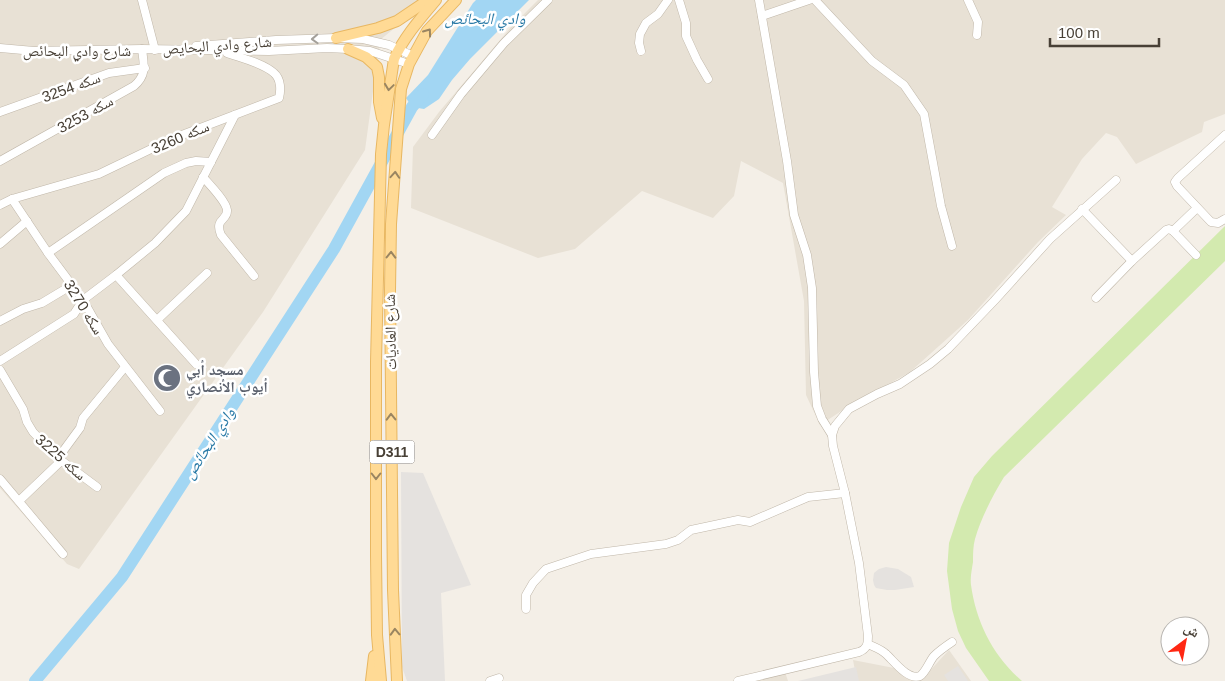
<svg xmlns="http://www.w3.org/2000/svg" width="1225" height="681" font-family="Helvetica,'Noto Naskh Arabic',sans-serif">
<rect width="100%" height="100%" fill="#f4efe7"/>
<!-- residential -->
<g fill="#e8e1d5">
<path d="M0 0H432L407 18 380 40 365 150 263 312 79 569 67 564 0 488Z"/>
<path d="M538 0H1225V114L1204 122 1202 132 1136 164 1117 137 1106 133 1082 159 1052 207 1066 215 1038 242 968 320 910 372 846 408 820 425 806 395 804 301 783 183 741 161 734 196 713 218 642 191 575 249 538 258 411 208 413 147 439 112 511 27Z"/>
<path d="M949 650 971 681H857L853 660 894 668 918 680 925 676Z"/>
<path d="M785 672 788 681H752Z"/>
</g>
<!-- green -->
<path fill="#d3eaaf" d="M1225 226V261L1004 477C993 495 981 518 975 539 973 546 973 554 973 562 972 569 970 577 971 585 976 622 993 656 1022 681H989L966 648 958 631 952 609 947 571 949 543 961 507 974 477 992 456Z"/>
<!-- parking -->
<g fill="#e5e2df">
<path d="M401 472 423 473 471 585 441 593 445 681H407L402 667Z"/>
<path d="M886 567 898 569 911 577 914 587 895 590H887L876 588 874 585 873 580 874 573 879 569Z"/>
<path d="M958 666 968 681H969H948L944 675Z"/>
<path d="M856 667 859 681H798Z"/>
</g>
<!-- water -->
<path fill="#a2d6f3" d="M476 0H529L470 59 452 80 439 99 424 109 412 107 406 98 428 75 473 3Z"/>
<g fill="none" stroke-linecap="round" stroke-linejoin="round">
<!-- river -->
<path stroke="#a2d6f3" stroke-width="12" d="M35 681 122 577 334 249 412 107 423 94"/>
<defs>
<g id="minor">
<path d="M142 0 155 50"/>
<path d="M679 0 686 23V36L697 60 708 79"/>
<path d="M759 0 787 161 794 215 807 255 812 288 814 372 817 406 822 419 832 435"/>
<path d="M815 0 872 61 904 85 924 114 941 206 952 246"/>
<path d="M968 0 978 22 977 35"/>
<path d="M762 16 809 0"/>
<path d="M196 46 276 40 336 38 363 39 389 45 413 56"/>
<path d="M0 48 34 51 142 49 269 51 327 48 348 49 370 51 409 64"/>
<path d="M641 51 639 43 640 34 646 23 658 14 668 0"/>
<path d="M0 112 109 73 145 68"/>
<path d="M432 135 461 94 504 43 548 0"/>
<path d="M1225 135 1178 178 1175 182 1177 186 1211 222 1218 223 1225 219"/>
<path d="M0 161 134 86C147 75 144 65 142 49"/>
<path d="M203 177C209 184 226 201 227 210 228 221 214 218 221 235L254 276"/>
<path d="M12 199 48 253 83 300 108 344 160 411"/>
<path d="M0 205 12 199 99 174 174 138 279 98C281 90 281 79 274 73 263 63 241 58 227 53"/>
<path d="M1082 209 1132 261"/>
<path d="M1173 231 1197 208"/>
<path d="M0 244 27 221"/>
<path d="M48 253 164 173 186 163 196 161 211 162"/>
<path d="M116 275 155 243 186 211 235 115"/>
<path d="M1096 298 1132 261 1166 230 1169 229 1173 231 1196 255"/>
<path d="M157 320 207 273"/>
<path d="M0 321 23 309 42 303 72 285"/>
<path d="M0 361 74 314 83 300 116 275 196 364"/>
<path d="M0 370 23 409 27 422 33 432 58 458 97 487"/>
<path d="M58 458 80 428 83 418 125 367"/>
<path d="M0 479 63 554"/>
<path d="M19 501 61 461"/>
<path d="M526 609V595L533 583 546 569 591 554 666 544 678 540 691 530 738 520 750 522 808 497 845 493"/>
<path d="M868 644C874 647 881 649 886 654 893 660 908 681 920 676 926 672 929 662 934 656 939 651 946 646 952 642"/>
<path d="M490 681 499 678"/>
<path d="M738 681 859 652C867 649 868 644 868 636L859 563 845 493 833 446 832 435 835 426 849 409 877 394 900 384 930 364 948 349 994 301 1050 239 1116 180"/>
</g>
<g id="major">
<path d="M336 38 378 28 397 21 428 0"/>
<path d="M348 49 366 57 377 67 379 77V102L382 118"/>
<path d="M371 681 374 656"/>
<path d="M381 681 377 635 376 555V362L381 154 384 125 394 59C404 37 420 19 436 0"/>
<path d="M397 681 393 590 390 291 391 224 401 89 409 64 427 31 456 0"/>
</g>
</defs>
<!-- minor casing -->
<use href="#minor" stroke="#c0b7a9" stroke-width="9"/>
<!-- major casing -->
<use href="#major" stroke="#e8b762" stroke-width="12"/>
<!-- minor -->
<use href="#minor" stroke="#fff" stroke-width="8"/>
<!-- major -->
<use href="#major" stroke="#ffda95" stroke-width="10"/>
</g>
<!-- one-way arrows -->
<defs><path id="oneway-chevron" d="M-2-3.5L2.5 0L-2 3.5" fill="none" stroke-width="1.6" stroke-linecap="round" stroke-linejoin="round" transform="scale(1.25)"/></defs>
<g stroke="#9a8561">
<use href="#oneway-chevron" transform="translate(428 32) rotate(-54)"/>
<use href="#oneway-chevron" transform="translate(389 87) rotate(98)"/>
<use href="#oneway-chevron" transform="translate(395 175) rotate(-86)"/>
<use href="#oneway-chevron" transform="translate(391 255) rotate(-89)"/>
<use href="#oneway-chevron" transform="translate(391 417) rotate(-91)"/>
<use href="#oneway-chevron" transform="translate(376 476) rotate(90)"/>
<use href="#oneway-chevron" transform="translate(395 632) rotate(-92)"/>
</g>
<use stroke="#a4a09a" href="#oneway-chevron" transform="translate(315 39) rotate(178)"/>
<!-- icons -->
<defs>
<symbol id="mosque-disc" viewBox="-11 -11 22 22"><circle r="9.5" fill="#6b7280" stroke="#fff"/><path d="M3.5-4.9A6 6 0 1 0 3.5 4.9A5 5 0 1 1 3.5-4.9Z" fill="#fff"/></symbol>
</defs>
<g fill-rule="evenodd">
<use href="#mosque-disc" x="151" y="362" width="32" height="32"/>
</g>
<g text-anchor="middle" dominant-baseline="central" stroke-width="5" stroke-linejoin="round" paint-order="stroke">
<!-- shield labels -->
<rect fill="#fff" stroke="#7f7972" stroke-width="1" x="369.5" y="440.5" width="45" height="23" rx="4"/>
<g font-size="14" font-weight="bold" fill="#484036">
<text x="392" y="452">D311</text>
</g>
<!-- street labels -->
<g font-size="15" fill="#484036" stroke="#fff">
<text transform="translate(217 45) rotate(-4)">شارع وادي البحايص</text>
<text x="77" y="50">شارع وادي البحائص</text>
<text transform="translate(71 87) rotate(-20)">سكه 3254</text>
<text transform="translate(85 114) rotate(-29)">سكه 3253</text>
<text transform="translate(180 137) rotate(-23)">سكه 3260</text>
<text transform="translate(84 307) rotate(58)">سكه 3270</text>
<text transform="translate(390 332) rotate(-91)">شارع العاديات</text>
<text transform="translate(61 457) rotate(41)">سكه 3225</text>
</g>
<!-- worship labels -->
<g font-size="15" font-weight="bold" fill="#5b616d" stroke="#fff" text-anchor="start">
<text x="186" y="369">مسجد أبي<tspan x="186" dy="17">أيوب الأنصاري</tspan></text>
</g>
<!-- water labels -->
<g font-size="16" font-style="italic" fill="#2879a6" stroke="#fff">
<text x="485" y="18">وادي البحائص</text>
<text transform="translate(209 443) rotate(-57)">وادي البحائص</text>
</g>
</g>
<!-- north arrow -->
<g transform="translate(1185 641) rotate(32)"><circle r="24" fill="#ffffff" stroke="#b6b3af"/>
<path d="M0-4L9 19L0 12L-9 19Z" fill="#ff2813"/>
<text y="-8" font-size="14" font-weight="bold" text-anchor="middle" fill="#484036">ش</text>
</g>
<!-- scale -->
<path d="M1050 38v8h109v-8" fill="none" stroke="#484036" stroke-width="2.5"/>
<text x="1058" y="38" font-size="15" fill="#484036" stroke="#ffffff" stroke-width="4" paint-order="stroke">100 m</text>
</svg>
